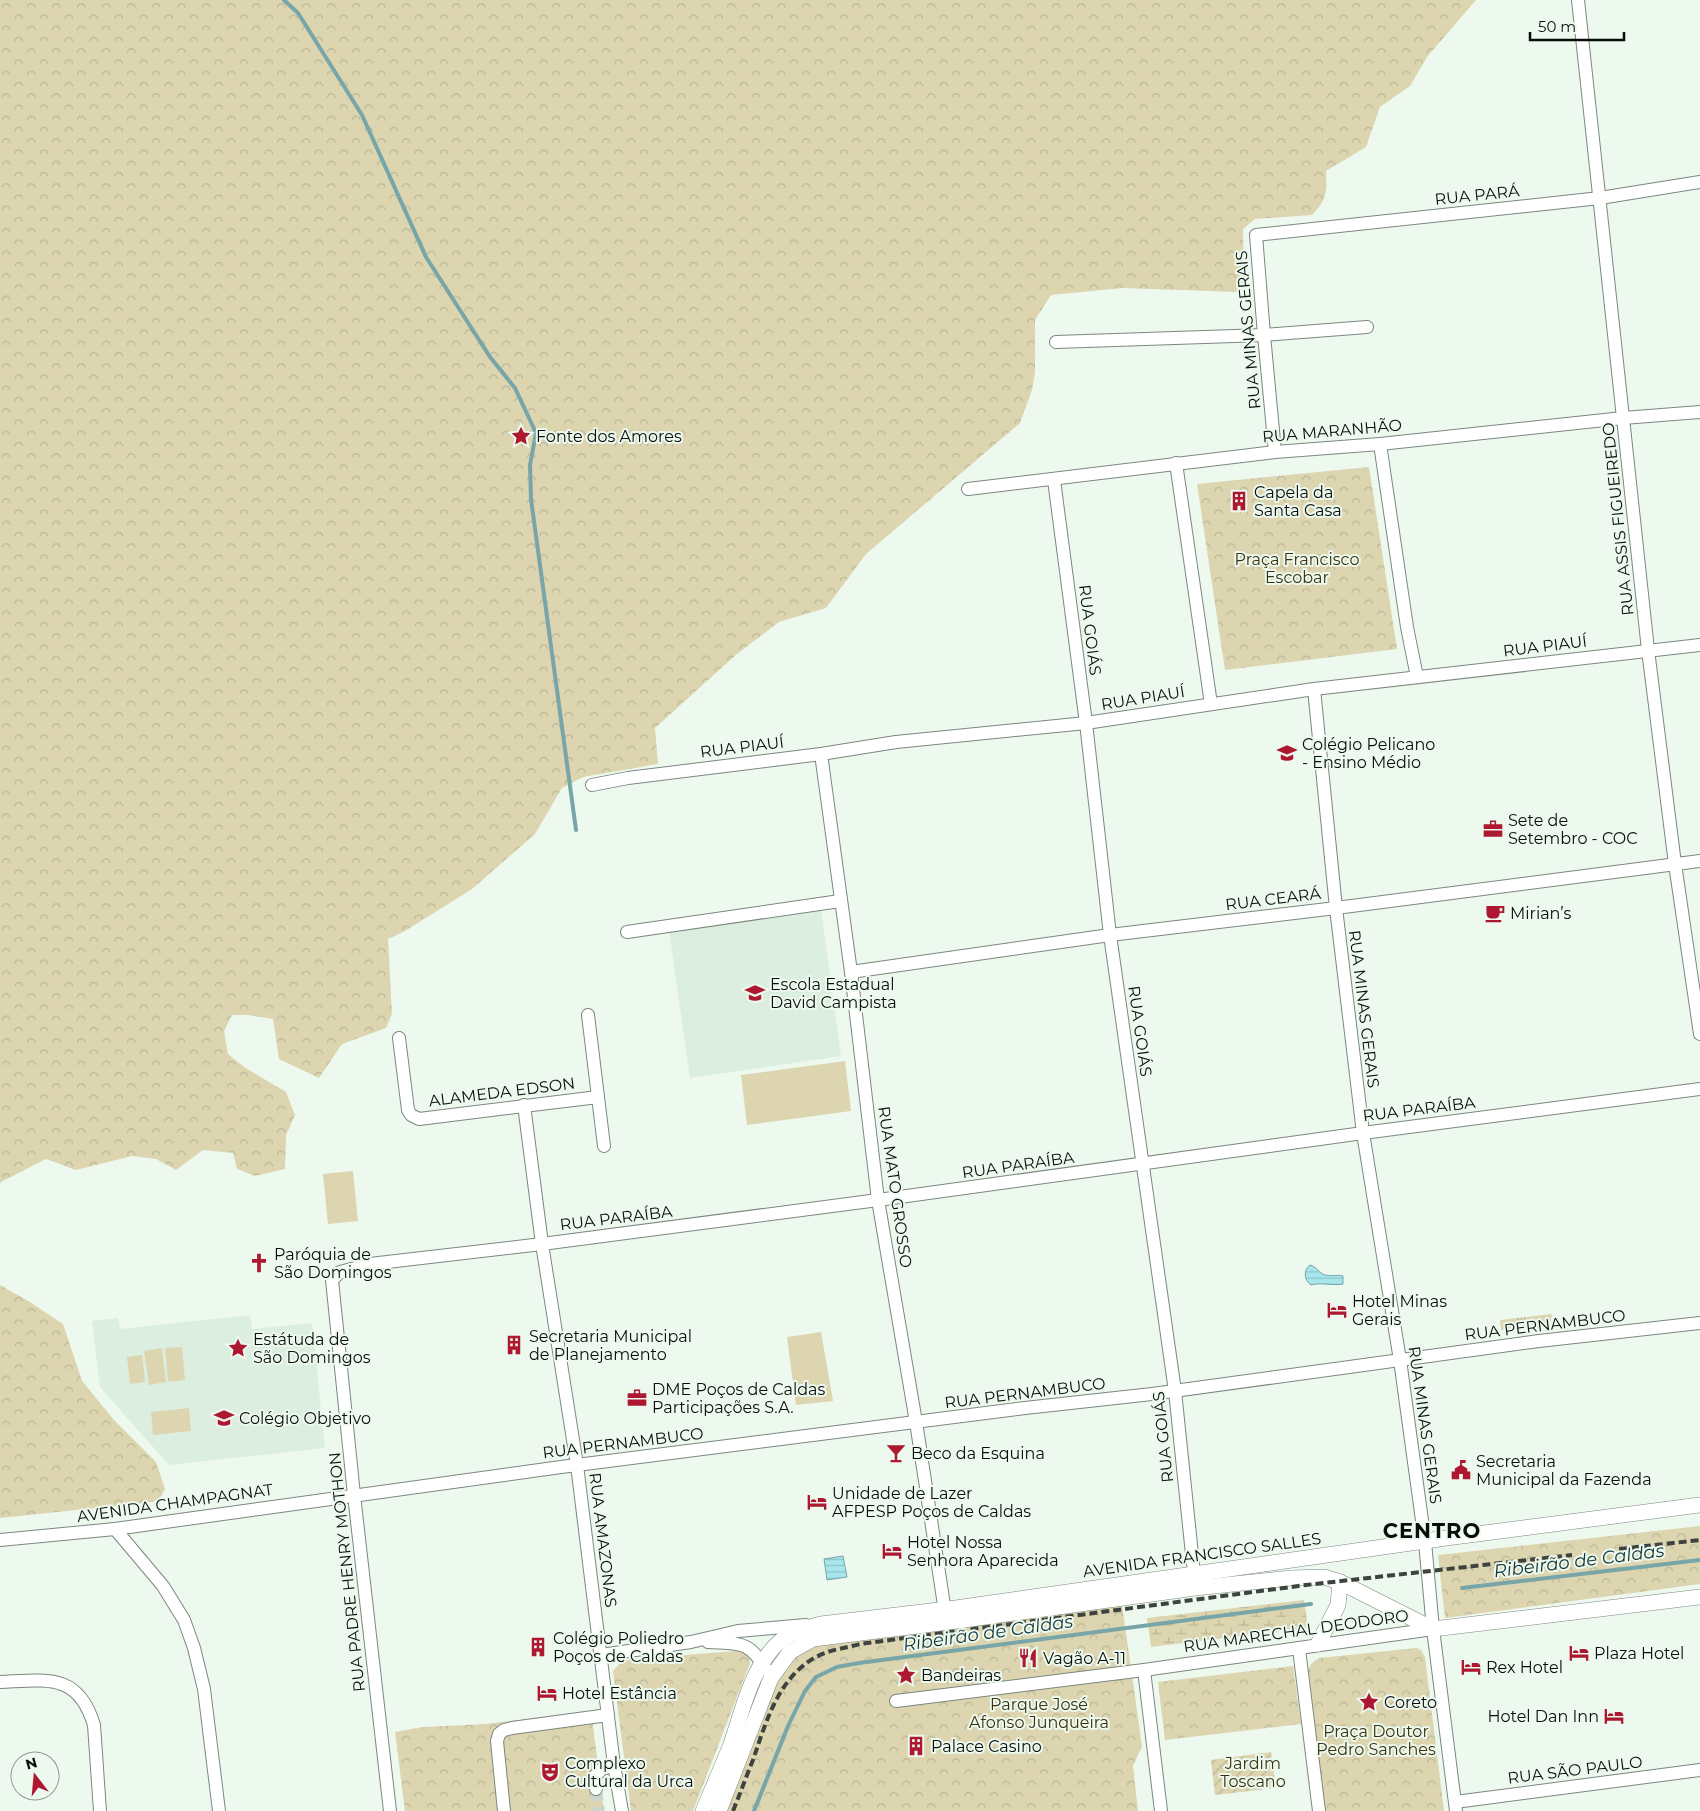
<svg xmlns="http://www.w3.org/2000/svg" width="1700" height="1811" font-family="Montserrat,sans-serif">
<defs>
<pattern id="grass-tufts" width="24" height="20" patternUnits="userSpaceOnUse" patternTransform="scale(1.25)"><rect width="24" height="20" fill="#dcd5b0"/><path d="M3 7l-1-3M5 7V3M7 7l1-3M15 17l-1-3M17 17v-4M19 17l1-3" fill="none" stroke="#bbb696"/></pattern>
<pattern id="wetland-marsh" width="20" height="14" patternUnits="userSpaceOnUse" patternTransform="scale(1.25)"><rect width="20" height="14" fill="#dcd5b0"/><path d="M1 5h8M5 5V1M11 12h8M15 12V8" fill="none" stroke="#bbb696"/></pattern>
<pattern id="park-crowns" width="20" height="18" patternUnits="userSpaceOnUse" patternTransform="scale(1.25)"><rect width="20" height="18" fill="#dcd5b0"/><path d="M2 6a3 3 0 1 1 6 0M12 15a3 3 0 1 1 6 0" fill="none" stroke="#bbb696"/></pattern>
<pattern id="garden-furrows" width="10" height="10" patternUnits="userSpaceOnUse" patternTransform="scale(1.25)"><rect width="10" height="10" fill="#dcd5b0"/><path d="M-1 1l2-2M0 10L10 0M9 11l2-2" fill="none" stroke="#bbb696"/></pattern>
<pattern id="water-rules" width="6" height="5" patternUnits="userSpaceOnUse" patternTransform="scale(1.25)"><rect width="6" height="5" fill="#a7e6ec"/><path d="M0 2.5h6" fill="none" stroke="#8ec4c9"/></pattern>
</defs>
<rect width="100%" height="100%" fill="#edf9ef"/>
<!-- built -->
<g fill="#dceedf">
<path d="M821 908 841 1056 690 1078 669 930Z"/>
<path d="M250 1315 252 1329 312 1323 325 1448 169 1465 100 1387 92 1321 118 1318 120 1329Z"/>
</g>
<!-- grass -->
<path fill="url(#grass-tufts)" d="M1552 1314 1550 1323 1501 1330 1500 1320Z"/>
<!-- wetland -->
<path fill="url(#wetland-marsh)" d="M1304 1600 1308 1628 1151 1647 1147 1618Z"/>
<!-- park -->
<g fill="url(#park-crowns)">
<path d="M0 0H1476L1427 57 1410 86 1380 107 1366 147 1326 171C1327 193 1327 199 1312 215L1255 219 1243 229 1244 281 1236 292 1123 288 1051 295 1035 320V372L1032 390 1020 423 866 554 826 608 779 622 737 654 655 728 658 764 583 777 562 788 535 834 472 889 405 931 388 939 392 1014 386 1028 342 1044 319 1078 279 1059 273 1019 248 1015H232L224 1031 228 1054 244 1067 286 1092 295 1115 286 1135 285 1169 255 1176 237 1169 233 1153 203 1150 176 1170 156 1159 132 1156 76 1170 46 1159 1 1182 0 1184Z"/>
<path d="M1369 467 1397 649 1225 670 1197 484Z"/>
<path d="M0 1285 30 1302 63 1324 82 1381 114 1420 156 1462 165 1489 160 1498 153 1502 0 1518Z"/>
<path d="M1700 1526V1584L1445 1618 1438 1555Z"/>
<path d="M1122 1605 1142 1746 1133 1766 1138 1811H727C741 1771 754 1730 773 1692 778 1681 782 1670 790 1662 802 1650 817 1646 832 1642Z"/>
<path d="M1416 1648 1421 1650 1425 1657 1444 1811H1325L1308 1670 1311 1664 1319 1658Z"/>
<path d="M737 1651 750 1656V1663L693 1811H631L613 1671 620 1663 630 1659Z"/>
<path d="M1293 1666 1301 1724 1165 1740 1158 1682Z"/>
<path d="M591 1711 604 1811H405L395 1732 423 1727 486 1724Z"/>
</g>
<!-- garden -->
<path fill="url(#garden-furrows)" d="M1271 1752 1276 1788 1215 1795 1211 1760Z"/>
<!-- pitch -->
<g fill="#dcd5b0">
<path d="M845 1061 851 1111 747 1125 741 1075Z"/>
<path d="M353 1171 358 1221 328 1224 323 1174Z"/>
<path d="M821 1332 833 1401 796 1405 787 1337Z"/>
<path d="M182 1347 185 1380 168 1382 165 1348Z"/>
<path d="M162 1348 166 1382 149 1385 144 1351Z"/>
<path d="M142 1355 145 1382 130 1384 127 1357Z"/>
<path d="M189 1408 191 1431 153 1435 151 1412Z"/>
</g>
<!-- water -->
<g fill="url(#water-rules)" stroke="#78a5a8">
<path d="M1310 1265C1317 1267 1319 1273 1325 1275 1332 1277 1337 1274 1343 1276V1284C1332 1286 1322 1282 1311 1285 1304 1280 1303 1270 1310 1265Z"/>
<path d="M843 1556 847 1577 827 1580 824 1559Z"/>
</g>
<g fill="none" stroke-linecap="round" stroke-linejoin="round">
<!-- stream -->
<g stroke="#78a5a8" stroke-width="4">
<path d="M284 0 298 13 362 115 426 257 490 357 515 388 536 433 530 465 531 499 576 830"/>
<path d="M1462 1588 1700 1560"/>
<path d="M754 1811 788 1726 805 1691 816 1677 837 1667 859 1663 1311 1604"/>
</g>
<!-- minor-tunnel -->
<path stroke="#cbd6cd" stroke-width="12" stroke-dasharray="12 6" stroke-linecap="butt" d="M596 1789 599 1811"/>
<defs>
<g id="minor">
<path d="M1578 0 1648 650 1675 864 1700 1034"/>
<path d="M1056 342 1264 335 1367 327"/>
<path d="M1380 444 1407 627 1417 677"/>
<path d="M1275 452 1264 335 1256 235 1600 198 1700 182"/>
<path d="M1176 463 1211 704"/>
<path d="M1054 480 1086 723 1110 935 1175 1391 1195 1583"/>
<path d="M968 489 1275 452 1380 444 1623 418 1700 412"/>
<path d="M1314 689 1336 908 1363 1133 1400 1360 1425 1542 1433 1629 1456 1811"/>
<path d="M821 754 851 972 878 1200 916 1422 946 1618"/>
<path d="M592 785 628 778 821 754 896 742 1086 723 1314 689 1700 645"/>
<path d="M627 932 840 901"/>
<path d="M851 972 1110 935 1336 908 1700 861"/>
<path d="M588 1015 604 1146"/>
<path d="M399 1038 408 1110 411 1115 419 1119 598 1097"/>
<path d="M524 1105 542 1244 577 1465 614 1765 622 1811"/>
<path d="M115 1529 163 1586 184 1620 194 1648 204 1689 219 1811"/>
<path d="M0 1540 115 1529 561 1467 1025 1408 1152 1394 1539 1341 1700 1323"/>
<path d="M708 1642C740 1644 748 1640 766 1669"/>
<path d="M1299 1649 1319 1811"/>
<path d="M601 1655 691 1642 738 1631 806 1625"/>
<path d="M1144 1670 1161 1811"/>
<path d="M0 1682C46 1680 78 1672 94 1725L100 1811"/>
<path d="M896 1701 1144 1670 1433 1629"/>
<path d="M596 1789 594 1777 602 1769 614 1765"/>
<path d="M1455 1802 1700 1770"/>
<path d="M390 1811 354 1495 332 1280 340 1272 370 1264 542 1244 878 1200 1363 1133 1700 1089"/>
<path d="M504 1811 497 1741 499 1734 504 1730 512 1728 608 1715"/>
</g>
<g id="major">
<path d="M1318 1644 1338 1605 1340 1582"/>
<path d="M703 1811C712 1790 721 1768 730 1747 742 1713 750 1671 776 1645 788 1633 805 1628 821 1624L956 1608 1446 1538 1700 1505"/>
<path d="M719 1811 771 1678 790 1652 813 1639 957 1621 1195 1588 1291 1578 1324 1577 1340 1582 1433 1629 1700 1597"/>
</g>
</defs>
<!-- minor casing -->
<use href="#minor" stroke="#7c877e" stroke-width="14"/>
<!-- major casing -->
<use href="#major" stroke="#7c877e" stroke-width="16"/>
<!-- minor -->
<use href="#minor" stroke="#fff" stroke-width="12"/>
<!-- major -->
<use href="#major" stroke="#fff" stroke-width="15"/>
<!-- rail -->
<g stroke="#3d433e" stroke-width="4" stroke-dasharray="8 4" stroke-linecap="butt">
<path d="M1619 1549 1700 1540"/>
<path d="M733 1811C740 1794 746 1777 753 1760 766 1722 778 1678 816 1657 829 1650 845 1648 860 1644L1306 1585 1572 1555"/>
</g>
</g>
<!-- icons -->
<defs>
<symbol id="sight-bare" viewBox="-9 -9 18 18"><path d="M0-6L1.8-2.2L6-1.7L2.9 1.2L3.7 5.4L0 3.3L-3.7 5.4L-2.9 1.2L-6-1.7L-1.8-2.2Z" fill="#ad1830" stroke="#edf9ef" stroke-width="2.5" paint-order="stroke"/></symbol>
<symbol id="building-bare" viewBox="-9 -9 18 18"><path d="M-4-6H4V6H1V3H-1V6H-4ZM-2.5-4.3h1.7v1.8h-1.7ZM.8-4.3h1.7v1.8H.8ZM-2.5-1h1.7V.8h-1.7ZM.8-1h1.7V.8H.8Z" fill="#ad1830" stroke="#edf9ef" stroke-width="2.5" paint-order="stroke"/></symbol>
<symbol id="school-bare" viewBox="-9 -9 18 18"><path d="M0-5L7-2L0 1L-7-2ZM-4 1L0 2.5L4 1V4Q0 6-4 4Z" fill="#ad1830" stroke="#edf9ef" stroke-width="2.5" paint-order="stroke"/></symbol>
<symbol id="office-bare" viewBox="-9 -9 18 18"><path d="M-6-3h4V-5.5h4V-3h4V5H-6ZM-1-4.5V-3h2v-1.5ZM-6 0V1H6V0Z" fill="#ad1830" stroke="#edf9ef" stroke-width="2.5" paint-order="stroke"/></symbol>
<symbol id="cafe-bare" viewBox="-9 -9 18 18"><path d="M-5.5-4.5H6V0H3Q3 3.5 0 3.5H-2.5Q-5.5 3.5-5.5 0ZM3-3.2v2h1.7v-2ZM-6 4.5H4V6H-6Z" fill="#ad1830" stroke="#edf9ef" stroke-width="2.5" paint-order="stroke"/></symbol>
<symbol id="church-bare" viewBox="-9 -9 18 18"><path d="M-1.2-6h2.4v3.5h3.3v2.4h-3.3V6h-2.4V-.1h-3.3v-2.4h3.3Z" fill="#ad1830" stroke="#edf9ef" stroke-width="2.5" paint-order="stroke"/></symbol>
<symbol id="hotel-bare" viewBox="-9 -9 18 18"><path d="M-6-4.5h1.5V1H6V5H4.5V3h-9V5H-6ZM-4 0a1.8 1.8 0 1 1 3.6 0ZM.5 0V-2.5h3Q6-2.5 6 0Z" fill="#ad1830" stroke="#edf9ef" stroke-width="2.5" paint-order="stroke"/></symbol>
<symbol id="bar-bare" viewBox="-9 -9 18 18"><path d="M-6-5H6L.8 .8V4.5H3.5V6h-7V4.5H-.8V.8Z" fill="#ad1830" stroke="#edf9ef" stroke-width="2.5" paint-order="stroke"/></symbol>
<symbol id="civic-bare" viewBox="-9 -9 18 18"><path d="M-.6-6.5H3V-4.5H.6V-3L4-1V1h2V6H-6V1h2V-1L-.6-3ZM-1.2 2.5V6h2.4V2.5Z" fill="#ad1830" stroke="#edf9ef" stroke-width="2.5" paint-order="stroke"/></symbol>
<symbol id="restaurant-bare" viewBox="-9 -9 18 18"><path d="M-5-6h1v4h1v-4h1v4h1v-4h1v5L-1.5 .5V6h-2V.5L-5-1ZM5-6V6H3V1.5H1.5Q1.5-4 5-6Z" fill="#ad1830" stroke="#edf9ef" stroke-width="2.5" paint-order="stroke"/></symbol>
<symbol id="theatre-bare" viewBox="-9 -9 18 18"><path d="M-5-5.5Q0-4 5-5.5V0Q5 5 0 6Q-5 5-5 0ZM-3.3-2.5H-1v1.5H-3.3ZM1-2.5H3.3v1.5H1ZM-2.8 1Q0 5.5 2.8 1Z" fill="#ad1830" stroke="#edf9ef" stroke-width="2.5" paint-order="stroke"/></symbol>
</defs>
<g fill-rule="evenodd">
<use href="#sight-bare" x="507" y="422" width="28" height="28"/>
<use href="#building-bare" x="1225" y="487" width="28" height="28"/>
<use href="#school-bare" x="1273" y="739" width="28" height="28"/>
<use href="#office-bare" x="1479" y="815" width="28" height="28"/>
<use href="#cafe-bare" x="1481" y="899" width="28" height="28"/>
<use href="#school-bare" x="741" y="979" width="28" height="28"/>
<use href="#church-bare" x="245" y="1249" width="28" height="28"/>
<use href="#hotel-bare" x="1323" y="1296" width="28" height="28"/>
<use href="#building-bare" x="500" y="1331" width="28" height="28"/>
<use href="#sight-bare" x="224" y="1334" width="28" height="28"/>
<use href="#office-bare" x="623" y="1384" width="28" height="28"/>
<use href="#school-bare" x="210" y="1404" width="28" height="28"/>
<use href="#bar-bare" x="882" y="1439" width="28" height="28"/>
<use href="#civic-bare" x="1447" y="1456" width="28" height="28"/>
<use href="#hotel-bare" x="803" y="1488" width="28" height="28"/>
<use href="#hotel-bare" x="878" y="1537" width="28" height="28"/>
<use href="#building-bare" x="524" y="1633" width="28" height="28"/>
<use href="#hotel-bare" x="1565" y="1639" width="28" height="28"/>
<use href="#restaurant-bare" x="1014" y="1644" width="28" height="28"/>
<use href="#hotel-bare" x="1457" y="1653" width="28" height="28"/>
<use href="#sight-bare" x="892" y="1661" width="28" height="28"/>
<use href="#hotel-bare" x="533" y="1679" width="28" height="28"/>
<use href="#sight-bare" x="1355" y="1688" width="28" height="28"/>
<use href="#hotel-bare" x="1600" y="1702" width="28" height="28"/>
<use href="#building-bare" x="902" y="1732" width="28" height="28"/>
<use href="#theatre-bare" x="536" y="1758" width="28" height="28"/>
</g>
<g text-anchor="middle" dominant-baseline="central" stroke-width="4" stroke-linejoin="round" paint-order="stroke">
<!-- street labels -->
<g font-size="16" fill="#090d0a" stroke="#edf9ef">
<text transform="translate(1477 195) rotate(-6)">RUA PARÁ</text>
<text transform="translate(1248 330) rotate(-95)">RUA MINAS GERAIS</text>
<text transform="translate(1332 431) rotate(-5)">RUA MARANHÃO</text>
<text transform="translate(1618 519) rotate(-96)">RUA ASSIS FIGUEIREDO</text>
<text transform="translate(1090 630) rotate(83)">RUA GOIÁS</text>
<text transform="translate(1545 646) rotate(-7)">RUA PIAUÍ</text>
<text transform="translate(1143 698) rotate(-9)">RUA PIAUÍ</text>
<text transform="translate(742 747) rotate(-7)">RUA PIAUÍ</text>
<text transform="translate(1273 899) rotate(-7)">RUA CEARÁ</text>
<text transform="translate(1364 1009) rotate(83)">RUA MINAS GERAIS</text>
<text transform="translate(1140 1031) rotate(82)">RUA GOIÁS</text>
<text transform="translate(502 1092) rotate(-7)">ALAMEDA EDSON</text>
<text transform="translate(1419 1109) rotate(-7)">RUA PARAÍBA</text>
<text transform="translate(1018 1165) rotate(-8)">RUA PARAÍBA</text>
<text transform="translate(895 1187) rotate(82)">RUA MATO GROSSO</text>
<text transform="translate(616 1218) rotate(-7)">RUA PARAÍBA</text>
<text transform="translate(1545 1325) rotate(-7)">RUA PERNAMBUCO</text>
<text transform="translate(1025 1393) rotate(-7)">RUA PERNAMBUCO</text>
<text transform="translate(1425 1425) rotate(82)">RUA MINAS GERAIS</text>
<text transform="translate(1163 1437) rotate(-96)">RUA GOIÁS</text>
<text transform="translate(623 1443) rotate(-7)">RUA PERNAMBUCO</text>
<text transform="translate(175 1503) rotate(-8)">AVENIDA CHAMPAGNAT</text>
<text transform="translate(603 1540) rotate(83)">RUA AMAZONAS</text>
<text transform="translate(1202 1555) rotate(-8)">AVENIDA FRANCISCO SALLES</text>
<text transform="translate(347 1572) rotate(-96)">RUA PADRE HENRY MOTHON</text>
<text transform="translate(1296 1631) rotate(-8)">RUA MARECHAL DEODORO</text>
<text transform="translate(1575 1770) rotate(-7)">RUA SÃO PAULO</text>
</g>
<!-- poi labels -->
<g font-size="16" fill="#090d0a" stroke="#edf9ef" text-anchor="start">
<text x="536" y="436">Fonte dos Amores</text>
<text x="1254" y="492">Capela da<tspan x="1254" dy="18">Santa Casa</tspan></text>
<text x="1302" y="744">Colégio Pelicano<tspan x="1302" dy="18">- Ensino Médio</tspan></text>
<text x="1508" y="820">Sete de<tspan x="1508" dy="18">Setembro - COC</tspan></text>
<text x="1510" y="913">Mirian’s</text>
<text x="770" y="984">Escola Estadual<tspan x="770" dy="18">David Campista</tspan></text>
<text x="274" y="1254">Paróquia de<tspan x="274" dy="18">São Domingos</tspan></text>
<text x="1352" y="1301">Hotel Minas<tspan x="1352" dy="18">Gerais</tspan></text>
<text x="529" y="1336">Secretaria Municipal<tspan x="529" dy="18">de Planejamento</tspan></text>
<text x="253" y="1339">Estátuda de<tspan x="253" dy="18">São Domingos</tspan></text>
<text x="652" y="1389">DME Poços de Caldas<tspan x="652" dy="18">Participações S.A.</tspan></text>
<text x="239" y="1418">Colégio Objetivo</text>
<text x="911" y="1453">Beco da Esquina</text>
<text x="1476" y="1461">Secretaria<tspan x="1476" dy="18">Municipal da Fazenda</tspan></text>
<text x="832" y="1493">Unidade de Lazer<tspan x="832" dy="18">AFPESP Poços de Caldas</tspan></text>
<text x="907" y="1542">Hotel Nossa<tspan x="907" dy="18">Senhora Aparecida</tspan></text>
<text x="553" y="1638">Colégio Poliedro<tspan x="553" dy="18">Poços de Caldas</tspan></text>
<text x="1594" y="1653">Plaza Hotel</text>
<text x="1043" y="1658">Vagão A-11</text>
<text x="1486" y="1667">Rex Hotel</text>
<text x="921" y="1675">Bandeiras</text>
<text x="562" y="1693">Hotel Estância</text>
<text x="1384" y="1702">Coreto</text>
<text x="1599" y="1716" text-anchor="end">Hotel Dan Inn</text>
<text x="931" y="1746">Palace Casino</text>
<text x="565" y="1763">Complexo<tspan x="565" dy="18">Cultural da Urca</tspan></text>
</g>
<!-- park labels -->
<g font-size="16" fill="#39320c" stroke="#edf9ef">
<text x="1297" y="559">Praça Francisco<tspan x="1297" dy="18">Escobar</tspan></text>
<text x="1039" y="1704">Parque José<tspan x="1039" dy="18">Afonso Junqueira</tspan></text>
<text x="1376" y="1731">Praça Doutor<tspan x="1376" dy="18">Pedro Sanches</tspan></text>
<text x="1253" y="1763">Jardim<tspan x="1253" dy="18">Toscano</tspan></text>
</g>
<!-- water labels -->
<g font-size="18" font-style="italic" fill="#143436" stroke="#edf9ef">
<text transform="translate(1579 1561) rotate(-7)">Ribeirão de Caldas</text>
<text transform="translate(988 1633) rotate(-8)">Ribeirão de Caldas</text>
</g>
<!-- district labels -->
<g font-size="21" font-weight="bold" letter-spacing="1" fill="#090d0a" stroke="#edf9ef">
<text x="1432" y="1530">CENTRO</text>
</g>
</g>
<!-- north arrow -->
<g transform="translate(35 1776) rotate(344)"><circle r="24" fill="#edf9ef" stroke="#929b93"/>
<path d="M0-4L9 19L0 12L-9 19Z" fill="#ad1830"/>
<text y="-8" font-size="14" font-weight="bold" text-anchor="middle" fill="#090d0a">N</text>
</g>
<!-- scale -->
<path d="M1530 32v8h94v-8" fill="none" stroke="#090d0a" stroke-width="2.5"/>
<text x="1538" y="32" font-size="15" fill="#090d0a" stroke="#edf9ef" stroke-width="4" paint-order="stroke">50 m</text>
</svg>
